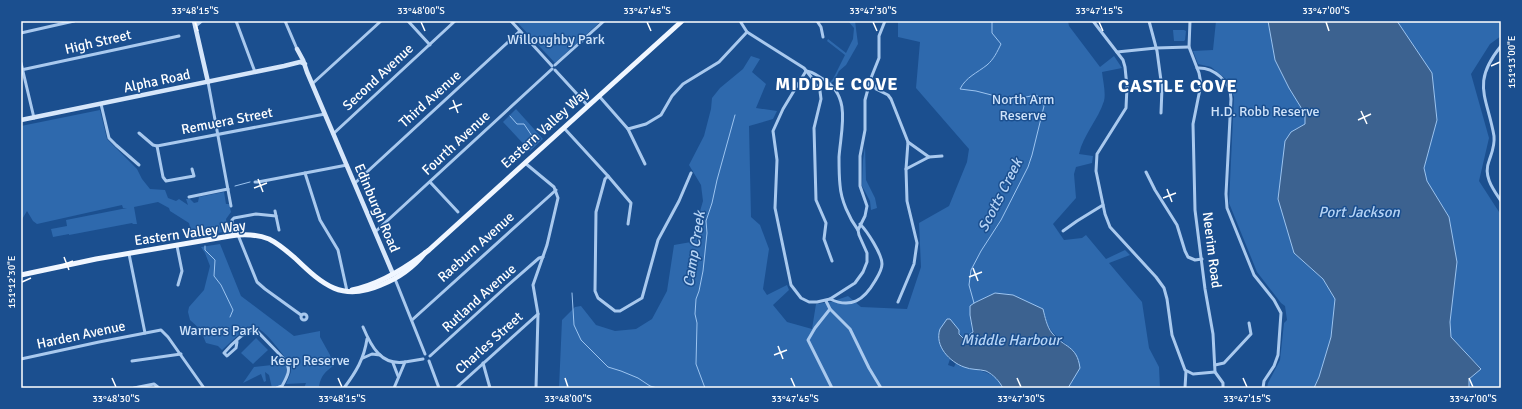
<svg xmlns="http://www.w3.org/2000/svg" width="1522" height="409" font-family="Signika,sans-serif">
<rect width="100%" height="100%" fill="#1b4f8f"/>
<!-- green -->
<g fill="#2e69ad">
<path d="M516 21H601L555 63Z"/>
<path d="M848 21H855L858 44 846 65 839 71 834 81 831 83 830 82 833 79 845 55 827 41 828 39 846 53 853 39 854 28Z"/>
<path d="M898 21H1068L1069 26 1100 67 1114 56 1122 68 1102 72C1103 81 1106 93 1104 101 1098 120 1083 135 1079 154L1093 156 1092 163 1076 167 1074 174 1076 198 1053 224 1064 240 1082 238 1086 235 1106 259 1125 250 1130 255 1109 263 1142 302 1149 348 1159 367 1160 388H1068L1073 380 1066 344C1051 332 1048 329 1043 309L995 293 974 303C973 306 970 311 970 315 970 324 975 333 968 340 959 337 960 330 954 325L939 340 940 344 950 359 948 365 954 367 956 363C970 370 987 369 998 380 1000 382 1001 385 1003 388H559L562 320 575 307 581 306 596 325 615 331 636 329 652 319 667 291 674 245 691 242 703 201 701 185 689 165 704 136 711 109 712 98 720 88 743 69 751 56 760 59 752 72 766 84 756 108 777 111 773 119 749 126 751 217 760 225 769 249 763 289 767 295 787 285 789 290 773 305 787 322 812 329 816 304 831 302 848 296 861 307 907 309 921 267 919 223 949 206 967 162 969 149 916 88 920 42 898 37Z"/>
<path d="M1216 21H1268L1275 60 1289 88 1305 114V124L1291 132 1294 253 1323 279 1335 299 1331 337 1319 377 1314 388H1267L1268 383 1280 360 1284 323 1287 320 1285 306 1281 303 1257 272 1229 203 1234 97 1226 79 1211 67 1198 64 1193 51 1213 50Z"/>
<path d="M1397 21H1501V36L1490 44 1471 74 1489 138 1479 181 1501 215V388H1469V379L1481 368 1451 337 1450 322 1457 262 1449 217 1427 181 1424 168 1437 120 1432 74Z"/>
<path d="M1173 30H1184L1186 31 1185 40 1184 41H1174Z"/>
<path d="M516 109 543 139 530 151 503 122Z"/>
<path d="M100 110 107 139 137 169 142 179 150 189 165 190 168 198 176 201 179 199 188 205 186 199H190L194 203 198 202 199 197 224 192 226 204H229L231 212 226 219 228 231 203 236 192 235 189 223 170 211 169 208 158 202 134 207 137 224H133L132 223 69 235V234L53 237 51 229 67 226 66 220 127 208H123L122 205 37 224 33 221 27 211 21 221V126Z"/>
<path d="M865 146 866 180 875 198 877 208 871 210 870 201 862 186 863 160Z"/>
<path d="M220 244 241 296 294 336 320 331V337L330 355 333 366C325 372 321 376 319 386L321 388H304L306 383 286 384 291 372V365C283 355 267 332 256 327 252 326 250 326 246 328L222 350 218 346 206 343 200 329 190 320 188 312 189 307 204 290 210 266 205 253 201 247Z"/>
<path d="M256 338 268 350 253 364 241 353Z"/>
<path d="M281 364 287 365C287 375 285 387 272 388L269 375 265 372 266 381 264 382 261 374 243 383 254 367Z"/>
</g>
<!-- water -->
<g fill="#3c6290" stroke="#9cc4f0">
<path d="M1268 21H1397L1432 73 1437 120 1424 168 1427 181 1449 217 1457 262 1450 322 1451 337 1481 369 1469 379V388H1314L1319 377 1331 337 1335 299 1323 279 1294 253 1278 199 1285 141 1291 132 1305 124V114L1289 88 1275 60Z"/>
<path d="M995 293 1013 295 1043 309C1045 317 1047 327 1052 333 1064 348 1077 345 1080 368L1068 388H1003C999 381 994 375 986 371 979 369 971 370 964 367 950 362 934 346 940 329 942 326 945 322 947 319H950L959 330V334L964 339H968L970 338V334L973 332 970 315V306L974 303Z"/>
</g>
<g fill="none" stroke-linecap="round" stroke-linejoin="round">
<!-- stream -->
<g stroke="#9cc4f0" stroke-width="1">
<path d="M510 116 517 124H524L536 142"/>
<path d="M235 186 250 182"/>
<path d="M205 246V250L215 260 214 276 221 285 233 310 230 317"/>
<path d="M572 293 574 325 581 340 608 367 621 371 638 378 650 386 657 388"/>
<path d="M974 303 969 285 971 270 981 251 1001 220 1028 167 1032 155 1044 106 1042 99 1036 95 1011 100 976 91 960 89C966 77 977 73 987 65 994 59 997 52 1001 44L992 33V21"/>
<path d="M705 388 696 364 697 323 695 314 696 299 699 291 703 271 707 233 706 221 712 203 717 180 735 115"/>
</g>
<!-- minor -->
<g stroke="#a9c9ee" stroke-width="3">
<path d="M236 21 255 72"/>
<path d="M285 21 297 49"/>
<path d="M408 21 430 45"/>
<path d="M511 21 552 66"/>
<path d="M740 21 747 32 804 68 812 78 820 91 821 99 814 128 816 200 826 223 824 239 832 261"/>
<path d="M817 21 821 27 823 37"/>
<path d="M1093 21 1123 60 1125 67 1127 87 1126 108 1097 154 1096 171 1105 214 1110 227 1156 277 1164 288 1167 299 1172 335 1185 370 1193 374 1215 372"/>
<path d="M1149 21 1157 51 1162 88 1161 113"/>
<path d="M1190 21 1189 47 1199 73 1201 84 1193 124 1195 210 1205 289 1213 334 1215 372 1223 383V388"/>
<path d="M21 33 74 21"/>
<path d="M1501 46C1471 83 1487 96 1494 136 1495 146 1492 152 1489 161 1483 176 1493 189 1501 201"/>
<path d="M1117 52 1156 48 1189 47"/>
<path d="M21 63 34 118"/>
<path d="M555 65 604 21"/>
<path d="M1197 68C1214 67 1231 82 1231 99L1226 194 1227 208 1254 275 1274 300 1281 313 1278 355 1274 366 1264 381 1263 388"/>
<path d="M21 70 179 36"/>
<path d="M555 70 588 106"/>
<path d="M806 71 783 109 773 131 777 160 775 208 791 285 801 298 809 302H817L830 299 855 283 863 272 867 262V253L859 235 858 230 865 216 867 206 860 186V156L865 130V100L871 78 879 58V36L885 21"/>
<path d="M806 71C812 71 818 76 823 79 852 96 841 129 839 157 839 166 839 176 840 185 841 200 849 218 858 230"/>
<path d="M871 78 876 89 888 95 891 99 908 142 906 169 907 201 917 243 914 264 898 302"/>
<path d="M208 82 231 206"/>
<path d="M312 84 381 21"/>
<path d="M599 96 628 129 646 124 661 115 672 96 683 84 719 62 747 32"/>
<path d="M101 104 109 138 116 145 139 165"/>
<path d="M564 128 608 176 605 179 596 212 595 291 598 298 615 311H620L642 298 658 240 679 201 691 173"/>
<path d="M628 129 645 164"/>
<path d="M139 133 153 145 157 146 325 114"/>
<path d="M333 134 455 21"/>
<path d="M908 142 929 157 942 156"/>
<path d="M157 146 163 177 166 181 194 176 192 169"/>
<path d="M525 163 554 187 558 198 547 245 533 285 538 314 536 388"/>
<path d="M906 169 929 157"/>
<path d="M1146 172 1155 190 1177 225 1185 251 1188 257 1195 260 1202 259"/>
<path d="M305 173 320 220 338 250 347 291"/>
<path d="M608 176 631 203 628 224"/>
<path d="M255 182H258L347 165"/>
<path d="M430 182 458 212"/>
<path d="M355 183 520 31"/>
<path d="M189 197 228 189"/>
<path d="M275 211 279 230"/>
<path d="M232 224 236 230 242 234"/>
<path d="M1063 231 1077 221 1103 205"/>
<path d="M375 232 552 69"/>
<path d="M238 235 257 282 265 289 301 315"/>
<path d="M230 236 232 231V220L234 218 256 214 276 216"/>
<path d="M177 246 182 271 178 285"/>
<path d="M129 254 145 333"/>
<path d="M395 279 425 354"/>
<path d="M830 299C851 309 864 300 875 281 878 276 882 270 882 264 882 254 867 231 860 224"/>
<path d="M826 301 830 309 850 329 869 368 881 388"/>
<path d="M830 309 815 328 808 340 832 388"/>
<circle cx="304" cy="317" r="3"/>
<path d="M412 320 556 190"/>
<path d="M363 327C371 346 381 366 405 362"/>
<path d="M237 342 236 348 227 356 224 353C230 346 247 328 256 330L285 360C292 369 287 377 282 386L277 388"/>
<path d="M430 356 507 286 539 258 543 257"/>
<path d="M363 358 372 354 380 355"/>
<path d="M21 359 99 342 161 330 168 337 204 388"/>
<path d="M132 361 181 354"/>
<path d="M429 361 439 388"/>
<path d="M393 363 398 376"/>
<path d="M483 363 490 388"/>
<path d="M1215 365 1224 363 1251 334 1249 323"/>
<path d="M134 388 154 384 159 388"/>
<path d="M344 388C356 372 364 359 367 339"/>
<path d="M394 388 405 362 423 359"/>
<path d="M456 388 538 314"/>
<path d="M1185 388 1186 371"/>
</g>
<!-- tertiary -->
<path stroke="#a9c9ee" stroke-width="4" d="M195 26 201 21"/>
<!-- secondary -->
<g stroke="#d6e6fa" stroke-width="4.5">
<path d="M194 21 208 82"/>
<path d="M297 49 303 60 307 72 393 274"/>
<path d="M21 120 284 66 300 62 305 64"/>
</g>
<!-- primary -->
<g stroke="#f0f6ff" stroke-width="5">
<path d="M21 275 96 259 230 236C243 234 256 234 269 239 279 244 287 251 296 259 323 285 342 302 381 285 399 278 413 268 425 253"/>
<path d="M352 290C380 284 406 268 429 250L682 21"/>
</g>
</g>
<!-- ticks -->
<path fill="none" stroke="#fff" stroke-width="1.5" d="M195 22 198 31M421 22 425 31M647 22 651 31M873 22 877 31M1099 22 1103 31M1326 22 1329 31M1491 66 1500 62M453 100 458 113M449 109 462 104M1361 111 1367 124M1358 120 1371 114M258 179 263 192M254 188 267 183M1167 189 1172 202M1163 198 1176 193M64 257 69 270M60 266 73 261M973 268 978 281M969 277 982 272M22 282 31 278M778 346 783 359M774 355 787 350M112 378 116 387M338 378 342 387M565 378 568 387M791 378 795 387M1017 378 1021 387M1243 378 1247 387M1469 378 1473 387"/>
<g text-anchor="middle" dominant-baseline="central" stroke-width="3" stroke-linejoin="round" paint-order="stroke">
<!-- park labels -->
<g font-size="14" fill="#cfe3fa" stroke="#1b4f8f">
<text x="556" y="39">Willoughby Park</text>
<text x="1023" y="99">North Arm<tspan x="1023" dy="16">Reserve</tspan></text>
<text x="1265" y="111">H.D. Robb Reserve</text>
<text x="219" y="330">Warners Park</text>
<text x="310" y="360">Keep Reserve</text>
</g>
<!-- street labels -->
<g font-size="14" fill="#fff" stroke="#1b4f8f">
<text transform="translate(98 42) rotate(-13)">High Street</text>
<text transform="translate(378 77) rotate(-43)">Second Avenue</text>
<text transform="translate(157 81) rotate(-12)">Alpha Road</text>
<text transform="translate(430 99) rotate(-42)">Third Avenue</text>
<text transform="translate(227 121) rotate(-11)">Remuera Street</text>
<text transform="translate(545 128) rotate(-42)">Eastern Valley Way</text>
<text transform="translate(456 143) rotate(-43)">Fourth Avenue</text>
<text transform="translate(377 208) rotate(67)">Edinburgh Road</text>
<text transform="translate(190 233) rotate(-8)">Eastern Valley Way</text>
<text transform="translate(476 247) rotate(-42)">Raeburn Avenue</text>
<text transform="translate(1212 250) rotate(83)">Neerim Road</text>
<text transform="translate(479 298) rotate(-42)">Rutland Avenue</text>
<text transform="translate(81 335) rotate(-12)">Harden Avenue</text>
<text transform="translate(489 343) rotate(-42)">Charles Street</text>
</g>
<!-- water labels -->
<g font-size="15" font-style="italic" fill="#b5d3f5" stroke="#1b4f8f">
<text transform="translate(1000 195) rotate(-63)">Scotts Creek</text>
<text x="1359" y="212">Port Jackson</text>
<text transform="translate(694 249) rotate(-81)">Camp Creek</text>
<text x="1011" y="340">Middle Harbour</text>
</g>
<!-- district labels -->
<g font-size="18" font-weight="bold" letter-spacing="1" fill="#fff" stroke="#1b4f8f">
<text x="837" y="84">MIDDLE COVE</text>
<text x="1178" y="86">CASTLE COVE</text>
</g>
</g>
<!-- border -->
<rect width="1522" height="409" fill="none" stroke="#1b4f8f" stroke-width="44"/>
<rect x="22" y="22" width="1478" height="365" fill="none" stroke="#fff" stroke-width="1.5"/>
<g font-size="10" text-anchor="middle" fill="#fff">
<text x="195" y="14">33°48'15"S</text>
<text x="421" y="14">33°48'00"S</text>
<text x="647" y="14">33°47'45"S</text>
<text x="873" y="14">33°47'30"S</text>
<text x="1099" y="14">33°47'15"S</text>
<text x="1326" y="14">33°47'00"S</text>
<text transform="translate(1511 62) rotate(-90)" y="4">151°13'00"E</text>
<text transform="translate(11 282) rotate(-90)" y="4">151°12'30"E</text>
<text x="116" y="402">33°48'30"S</text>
<text x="342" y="402">33°48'15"S</text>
<text x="568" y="402">33°48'00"S</text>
<text x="795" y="402">33°47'45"S</text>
<text x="1021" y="402">33°47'30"S</text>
<text x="1247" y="402">33°47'15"S</text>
<text x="1473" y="402">33°47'00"S</text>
</g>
</svg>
